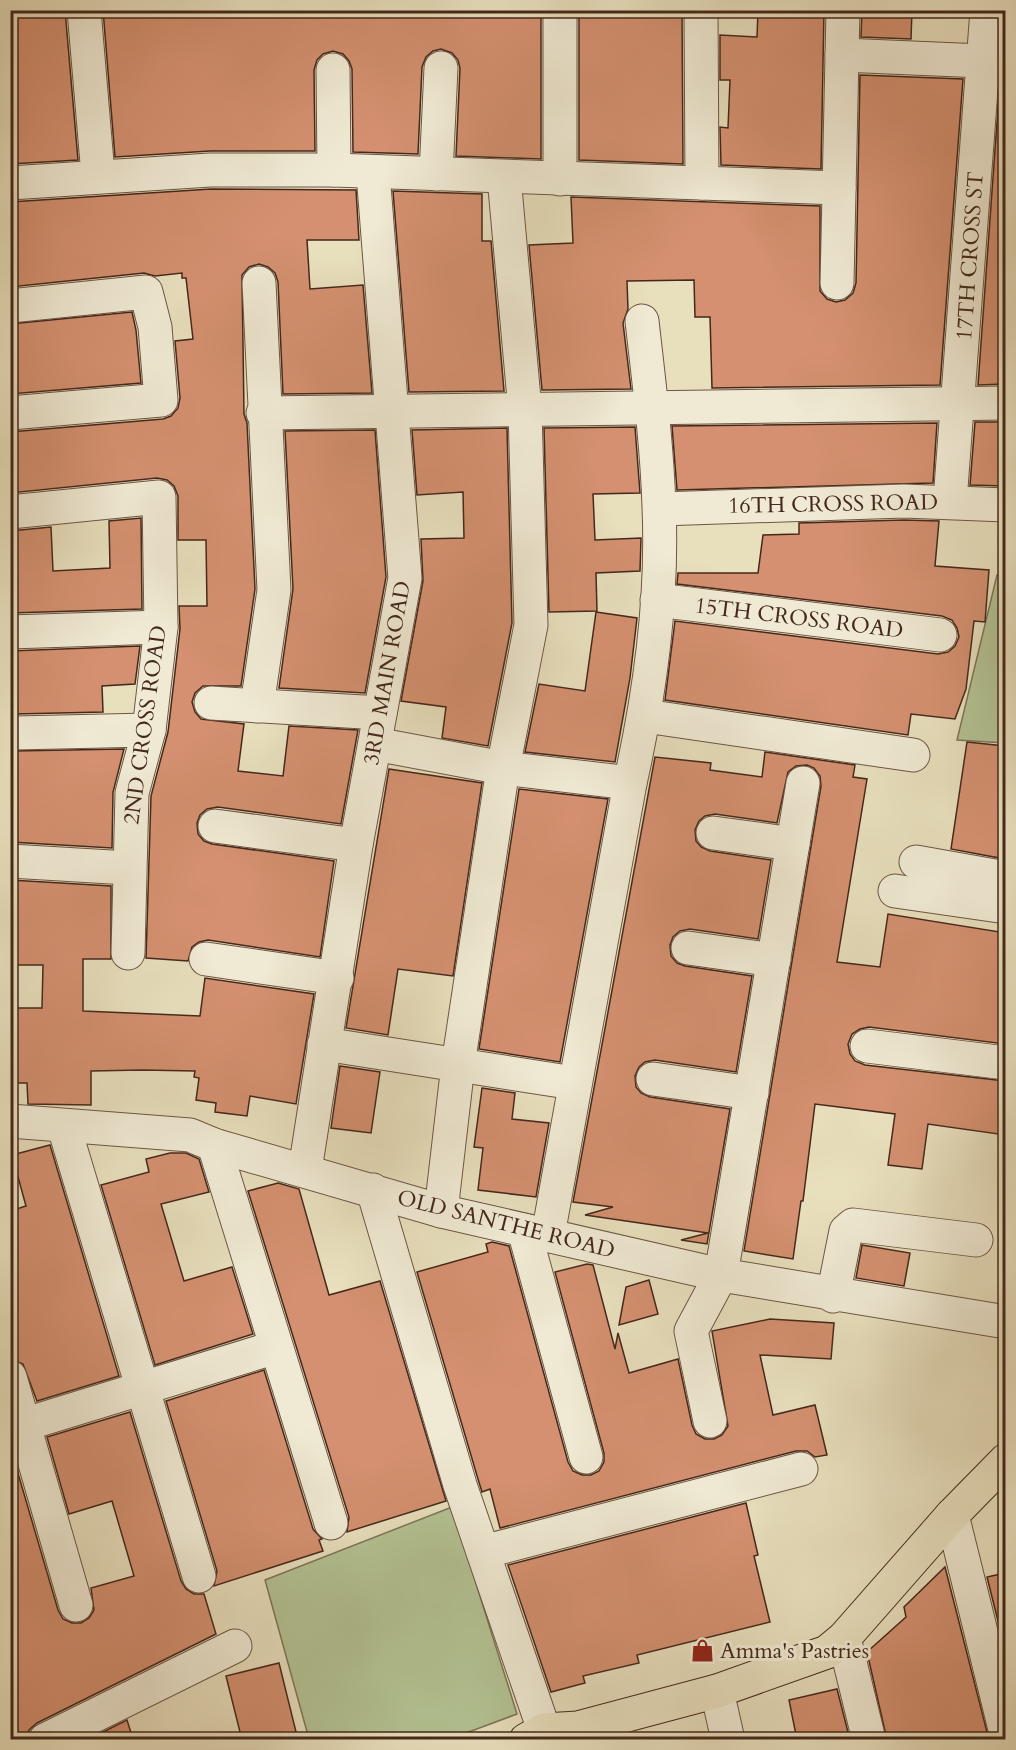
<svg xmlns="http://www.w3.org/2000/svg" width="1016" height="1750" font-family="Cardo,serif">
<rect width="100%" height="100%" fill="#e8dfbd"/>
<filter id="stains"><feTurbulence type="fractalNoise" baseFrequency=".00333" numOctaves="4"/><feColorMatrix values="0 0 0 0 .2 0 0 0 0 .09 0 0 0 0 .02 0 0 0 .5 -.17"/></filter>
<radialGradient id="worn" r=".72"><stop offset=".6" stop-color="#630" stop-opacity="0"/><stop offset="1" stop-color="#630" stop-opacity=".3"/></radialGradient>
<!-- green -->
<g fill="#b3c293" stroke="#7c7557" stroke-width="1.5">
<path d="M997 575 1006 576 1005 743 957 740Z"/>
<path d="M452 1507 517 1714 450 1739H309L265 1580Z"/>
</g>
<!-- building -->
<g fill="#d49070" stroke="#44281b" stroke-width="1.5">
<path d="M10 10H65L78 160 10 164Z"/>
<path d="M103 10H379L496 14V10H541V159L456 156 460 68 458 60 452 53 441 49 433 51 426 57 422 67 418 154 353 152 352 69 349 61 343 54 333 51 323 54 317 60 314 70 315 151H210L115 157Z"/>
<path d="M579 10H682L683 164 579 160Z"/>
<path d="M758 10H824L821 169 721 165 720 127 728 128 730 80H720V35L757 37Z"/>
<path d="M862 10H912L911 39 861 37Z"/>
<path d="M860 75 963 79 940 385 712 388 710 317H695L694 280 627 281 628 309 623 323 631 389 542 390 529 245 573 243 571 197 820 206V291L827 299 836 302 845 300 853 293 856 283Z"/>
<path d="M1000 81H1005V384L978 385Z"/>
<path d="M211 189 356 190 359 240H307L310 289 363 285 372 393 283 394 278 282 275 273 268 267 259 264 249 267 242 275 244 414 247 423 255 589 241 686H203L195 693 192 702 195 712 201 719 244 724 238 771 283 776 289 726 358 730 341 824 218 807 207 809 200 815 197 823 198 834 204 841 212 844 334 861 320 957 208 940 199 942 192 947 188 961 146 958 151 796 168 732 180 629 179 606H207L206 540H178V496L174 486 167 480 157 478 10 493V432L163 419 171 416 178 408 180 398 175 341 193 339 186 278H182V273L155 276 144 273 10 287V202Z"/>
<path d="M393 191 482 194V241H491L504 391 409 392Z"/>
<path d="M132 312 136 330 141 383 10 394V324Z"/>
<path d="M975 422H1005V486L970 485Z"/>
<path d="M937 423 933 483 677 490 672 426Z"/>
<path d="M635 427 640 493 593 494 595 540 641 538 640 571 596 573 597 611 549 612 544 428Z"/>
<path d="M507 428 512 623 488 746 442 738 446 707 401 701 423 581 421 539 464 538 463 492 417 495 412 430Z"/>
<path d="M375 430 386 577 365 693 279 688 293 589 285 431Z"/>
<path d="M141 518 142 609 10 613V531L51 527 53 571 110 568 109 521Z"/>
<path d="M904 520 939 521 935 566 989 570 985 622 974 621 966 689 955 719 911 714 908 735 665 700 675 621 938 654 948 652 955 646 959 637 957 628 952 620 942 616 677 584 678 573H758L763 535 799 534V523Z"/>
<path d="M596 612 637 618 630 678 615 762 525 752 539 684 585 691Z"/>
<path d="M140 646 135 684 102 686 103 712 15 714 14 684H10V651Z"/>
<path d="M967 742 1005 746V859L951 849Z"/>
<path d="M124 749 113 792 112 848 10 842 13 751Z"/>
<path d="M765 752 855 765 853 777 867 779 837 962 880 967 888 914 1000 932 999 935H1005V1044L869 1027 860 1029 852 1034 848 1044 850 1054 855 1061 865 1065 1005 1081V1135L928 1124 922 1169 888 1165 895 1114 815 1104 803 1201H801L793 1259 744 1251 821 786 820 776 814 768 807 765 796 766 788 772 777 823 715 814 705 816 699 821 695 830 696 841 701 847 710 851 771 860 758 939 690 929 680 931 673 937 670 945 671 956 677 963 685 966 752 976 736 1072 655 1060 645 1062 639 1067 635 1076 636 1087 641 1093 650 1097 730 1109 707 1244 681 1240 708 1233 585 1215 613 1207 573 1202 655 757 711 763 710 770 762 777Z"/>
<path d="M389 769 482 783 453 976 398 969 388 1035 346 1028Z"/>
<path d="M519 789 608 799 560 1062 479 1049Z"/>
<path d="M10 880 111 886V959H83V1011L200 1016 205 978 314 994 296 1104 250 1096 247 1116 215 1112 216 1103 196 1100 199 1078 194 1077 195 1071 142 1070 91 1071V1105L28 1104 27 1083H10V1008H42L43 965H10Z"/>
<path d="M340 1066 380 1072 371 1133 331 1128Z"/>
<path d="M482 1088 515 1093 512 1119 549 1123 536 1197 478 1190 483 1148 474 1147Z"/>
<path d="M50 1145 119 1376 37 1401 23 1364 10 1359V1350L17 1349 10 1326V1211L26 1206 12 1155Z"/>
<path d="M170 1153H186L199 1159 209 1192 161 1204 184 1281 232 1267 253 1334 155 1365 101 1185 149 1172 146 1159Z"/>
<path d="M278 1183 299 1189 329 1295 380 1281 446 1501 347 1532 349 1517 248 1191Z"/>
<path d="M492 1242 509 1246 568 1462 573 1471 582 1475H591L599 1471 604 1462V1453L555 1272 587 1264 593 1265 615 1349 618 1333 629 1373 678 1359 692 1425 696 1434 705 1439H714L722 1435 728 1426 712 1331 770 1319 834 1323 831 1359 760 1355 773 1415 815 1405 827 1455 815 1457 807 1451H796L500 1528 490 1489 482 1492 478 1479 417 1272 488 1252 486 1244Z"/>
<path d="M862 1245 910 1253 904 1286 856 1278Z"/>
<path d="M649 1280 658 1314 619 1325 626 1287Z"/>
<path d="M264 1370 313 1529 322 1539 319 1540 323 1551 214 1586 217 1571 166 1401Z"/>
<path d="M130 1412 181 1581 186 1589 194 1594H204L216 1634 37 1723 29 1730 26 1739H10V1446L58 1610 63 1619 72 1623H81L89 1618 94 1610 91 1588 134 1576 112 1501 69 1514 47 1437Z"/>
<path d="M746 1503 758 1555 754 1556 770 1622 637 1655 639 1663 583 1676 585 1683 551 1692 508 1565Z"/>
<path d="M945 1567 989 1740H934L932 1733 905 1740H887L867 1652 906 1617 904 1607Z"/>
<path d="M1005 1573V1623L999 1625 987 1577Z"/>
<path d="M279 1663 298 1740H242L226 1676Z"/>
<path d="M837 1689 850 1740H797L789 1700Z"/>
<path d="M127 1720 133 1739H89Z"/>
</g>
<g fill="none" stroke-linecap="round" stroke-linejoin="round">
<defs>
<g id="minor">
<path d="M84 10 98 175"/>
<path d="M701 10 702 183"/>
<path d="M842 55 1006 62"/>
<path d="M333 70 334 170"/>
<path d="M436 174 441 68"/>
<path d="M560 179V10"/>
<path d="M10 183 210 170H334L839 188"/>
<path d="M837 283 843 10"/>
<path d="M10 306 146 292 155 327 161 400 10 413"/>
<path d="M263 413 1006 403"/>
<path d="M950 501 987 10"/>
<path d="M660 509 904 501 1006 505"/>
<path d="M10 512 159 497 161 627 149 730 132 793 128 953"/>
<path d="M657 600 940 635"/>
<path d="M10 632 161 627"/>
<path d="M211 703 380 713"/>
<path d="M257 706 274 590 259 283"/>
<path d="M645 716 913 755"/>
<path d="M15 733 149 730"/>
<path d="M375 744 503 768 630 783 548 1235"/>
<path d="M630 783C650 694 663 599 659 507 657 445 649 383 642 321"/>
<path d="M215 826 356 845"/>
<path d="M713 833 793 844"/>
<path d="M10 861 128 868"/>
<path d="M916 862 1006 878"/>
<path d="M895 891 1006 907"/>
<path d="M688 948 774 960"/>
<path d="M206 959 337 978"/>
<path d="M324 1044 574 1083"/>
<path d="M867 1046 1006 1063"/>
<path d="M653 1079 752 1093"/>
<path d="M10 1121 190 1135 214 1145 441 1211 721 1275 1006 1322"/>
<path d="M64 1127 199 1576"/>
<path d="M214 1145 331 1523"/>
<path d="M305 1170 356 845 405 578 373 173"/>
<path d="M373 1190 460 1485 544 1730"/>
<path d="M441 1211 458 1065 503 768 531 625 525 410 504 177"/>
<path d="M524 1230 586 1457"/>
<path d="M833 1296 846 1231 853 1225 976 1240"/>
<path d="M10 1377 76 1605"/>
<path d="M710 1421 691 1331 721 1275 803 783"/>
<path d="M26 1424 276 1347"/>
<path d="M952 1515 1006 1733"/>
<path d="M483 1552 801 1469"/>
<path d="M844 1638 869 1740"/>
<path d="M717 1691 728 1740"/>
<path d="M45 1740 235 1646"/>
</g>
<path id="major" d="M526 1740 544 1730 578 1728 717 1691 827 1652 844 1638 952 1515 1006 1460"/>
</defs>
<!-- minor casing -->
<use href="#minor" stroke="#6d5644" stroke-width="35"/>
<!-- major casing -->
<use href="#major" stroke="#44281b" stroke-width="35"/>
<!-- minor -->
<use href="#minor" stroke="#f0ead4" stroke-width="33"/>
<!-- major -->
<use href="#major" stroke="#e8dfbd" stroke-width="33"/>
</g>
<!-- icons -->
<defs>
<symbol id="shop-bare" viewBox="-9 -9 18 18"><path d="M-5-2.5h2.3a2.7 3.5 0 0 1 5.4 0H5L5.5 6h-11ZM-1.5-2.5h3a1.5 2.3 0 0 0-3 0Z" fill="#8f2418" stroke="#f0ead4" stroke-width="2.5" paint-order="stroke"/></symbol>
</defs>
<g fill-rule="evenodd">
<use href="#shop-bare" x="686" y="1634" width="33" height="33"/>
</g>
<g text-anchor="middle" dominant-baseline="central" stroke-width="6" stroke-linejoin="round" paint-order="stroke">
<!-- street labels -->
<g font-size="22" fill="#44281b" stroke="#f0ead4">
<text transform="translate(970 256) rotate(-86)">17TH CROSS ST</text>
<text transform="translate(833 504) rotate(-1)">16TH CROSS ROAD</text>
<text transform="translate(799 618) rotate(7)">15TH CROSS ROAD</text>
<text transform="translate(387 673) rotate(-80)">3RD MAIN ROAD</text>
<text transform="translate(145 725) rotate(-82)">2ND CROSS ROAD</text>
<text transform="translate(506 1224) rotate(14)">OLD SANTHE ROAD</text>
</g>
<!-- poi labels -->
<g font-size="22" fill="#44281b" stroke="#f0ead4" text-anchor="start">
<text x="720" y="1651">Amma's Pastries</text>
</g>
</g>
<!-- margin -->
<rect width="1016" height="1750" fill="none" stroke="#e8dfbd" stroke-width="36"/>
<rect x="12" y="12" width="992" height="1726" fill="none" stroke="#44281b" stroke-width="3"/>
<rect x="18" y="18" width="980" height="1714" fill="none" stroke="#44281b" stroke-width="1.5"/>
<rect width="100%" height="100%" filter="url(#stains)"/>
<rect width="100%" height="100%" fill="url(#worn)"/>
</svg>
